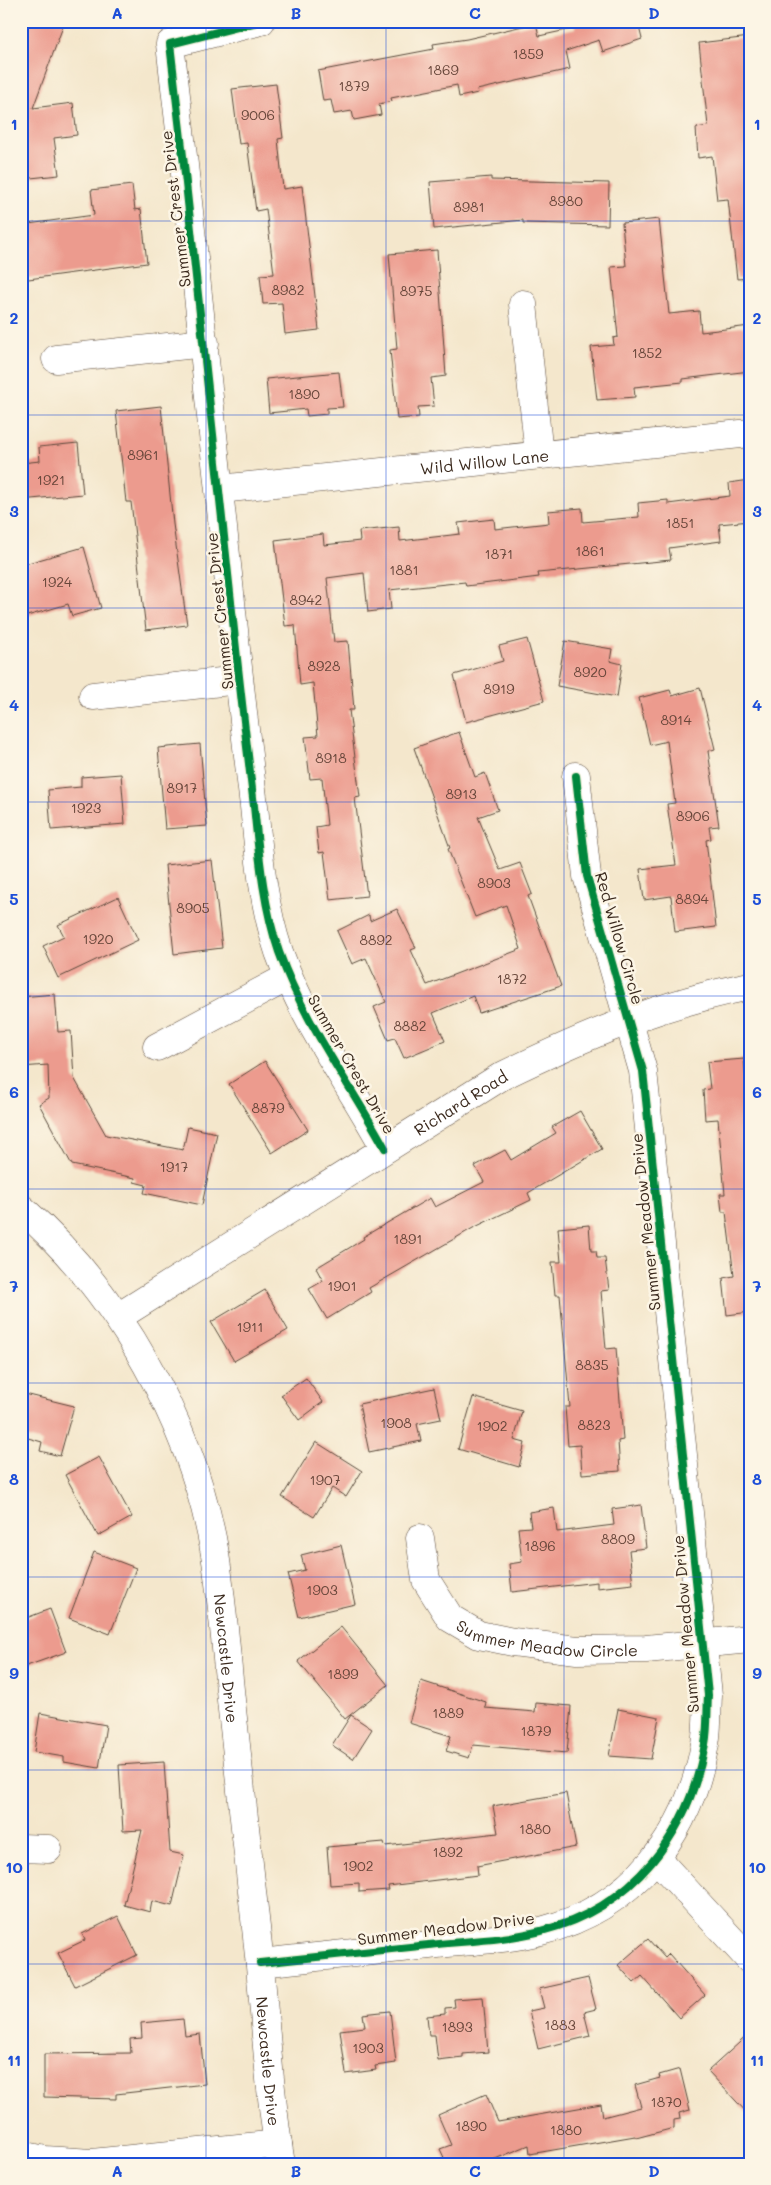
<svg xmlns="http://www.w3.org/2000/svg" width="771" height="2185" font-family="Mali,sans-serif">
<rect width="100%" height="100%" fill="#fcf5e5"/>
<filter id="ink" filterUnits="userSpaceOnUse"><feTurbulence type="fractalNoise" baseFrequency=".02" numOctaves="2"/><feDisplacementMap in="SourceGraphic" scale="10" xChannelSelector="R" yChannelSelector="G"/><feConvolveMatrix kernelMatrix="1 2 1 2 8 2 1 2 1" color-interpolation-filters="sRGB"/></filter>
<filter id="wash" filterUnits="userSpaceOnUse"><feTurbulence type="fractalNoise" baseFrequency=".0096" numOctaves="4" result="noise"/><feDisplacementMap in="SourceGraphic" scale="20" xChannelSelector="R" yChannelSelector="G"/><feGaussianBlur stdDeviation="1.12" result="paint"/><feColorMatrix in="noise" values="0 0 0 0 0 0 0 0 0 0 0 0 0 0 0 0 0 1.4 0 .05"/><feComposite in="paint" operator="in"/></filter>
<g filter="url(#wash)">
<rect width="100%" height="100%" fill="#f4e7cc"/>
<g id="blocks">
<!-- building -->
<g fill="#ec9b8e">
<path d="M21 21H65L33 108 73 103 77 135 54 138 59 175 21 179Z"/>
<path d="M574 21H644L645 25 639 27 642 39 603 52 599 40 566 51 570 69 477 90 478 93 459 97 457 85 391 98 392 101 379 104 381 115 354 120 352 111 334 114 331 100 323 101 318 71 434 49 433 44 467 39 536 23 539 36 576 28Z"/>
<path d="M750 37V278L737 279 728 199 717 200 712 156 698 158 696 128 708 126 699 43Z"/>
<path d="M276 84 283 138 278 139 283 189 302 186 319 330 285 334 282 303 263 304 260 275 274 274 266 209 256 211 247 143 239 144 232 89Z"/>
<path d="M491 177V180L609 183 608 225 523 223V220L434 229 430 182Z"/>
<path d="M132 185 135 210 141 209 147 263 21 280V225L94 215 91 190Z"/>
<path d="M659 219 669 314 699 311 701 332 750 326V371L683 379V382L634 387 635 397 597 400 591 347 614 345 613 338 618 337 611 267 626 266 622 223Z"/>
<path d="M437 250 446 376 431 378 434 406 418 407 419 417 397 419 390 350 397 349 389 254Z"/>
<path d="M339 372 343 407 327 408V414L307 416 306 409 269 413 266 379Z"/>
<path d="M161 406 173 524 187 625 146 630 131 502H126L116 411Z"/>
<path d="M78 443 83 494 21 500V463L40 461 39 447Z"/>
<path d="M750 480V521L719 524 721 541 669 548 671 560 538 573 539 577 466 586 465 582 389 590 391 609 368 612 364 573 327 578 334 642 348 641 354 710H349L360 797 355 798 367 896 330 900 324 852 319 853 316 827 327 825 322 778 310 779 305 737 318 736 313 683 300 685 295 625 285 626 275 540 323 534 324 545 360 541 359 531 399 527 400 541 460 534 458 523 494 519 495 529 549 523 548 511 582 508 583 522 639 517 638 503 668 500V504L730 496 729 483Z"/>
<path d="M84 547 101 608 72 616 68 604 27 616 21 597V565Z"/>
<path d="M527 639 544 701 466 722 454 675 503 661 499 646Z"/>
<path d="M565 641 612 649 610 661 622 664 617 697 557 686Z"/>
<path d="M700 688 715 749 708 751 719 826 709 827 711 839 706 840 716 927 675 932 671 896 644 900 640 869 676 865 667 804 675 803 667 741 650 745 639 698 670 690 672 696Z"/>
<path d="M459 732 475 777 485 773 498 810 478 817 500 870 520 863 532 894 528 896 561 986 479 1013 473 996 433 1013 445 1041 404 1058 395 1038 388 1040 374 1007 386 1002 366 958 352 964 337 931 369 915 370 921 397 909 416 948 411 950 427 985 521 949 506 905 475 917 448 849 450 848 414 748Z"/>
<path d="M200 744 207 826 165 829 158 748Z"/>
<path d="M121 774 125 824 51 830 48 790 81 787V777Z"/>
<path d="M212 860 222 948 174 954 165 865Z"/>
<path d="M118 897 138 940 58 978 43 946 64 936 58 925Z"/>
<path d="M55 994 58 1032 71 1031 74 1078 106 1135 183 1150 188 1127 217 1133 202 1205 144 1193 146 1185 134 1182 135 1178 72 1165 39 1104 49 1098 48 1065 21 1067V997Z"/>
<path d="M744 1059 749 1116 745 1117 750 1160V1312L727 1315 723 1278 734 1276 726 1212H722L720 1194H725L718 1119 705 1120 703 1090 710 1089 707 1062Z"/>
<path d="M265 1061 308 1130 272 1153 229 1084Z"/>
<path d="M580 1111 602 1149 528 1193 531 1200 473 1228 369 1288 371 1292 327 1319 309 1289 323 1281 316 1268 364 1239 363 1237 430 1198 435 1207 484 1182 475 1166 505 1150 511 1160 556 1133 552 1127Z"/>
<path d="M589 1225 591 1251H596L597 1258H605L609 1290 601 1291 606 1349 616 1348 623 1440 618 1441 620 1471 582 1474 580 1445 568 1446 565 1407H570L560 1295H555L552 1262H561L558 1228Z"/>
<path d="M265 1290 288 1330 234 1361 211 1322Z"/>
<path d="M306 1378 323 1402 299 1420 281 1395Z"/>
<path d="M434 1388 441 1419 417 1424 421 1441 369 1452 359 1404Z"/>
<path d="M25 1394 74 1406 60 1456 40 1451 42 1442 21 1436V1408Z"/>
<path d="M473 1397 522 1411 514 1440 525 1443 519 1467 458 1449Z"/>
<path d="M316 1442 362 1471 346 1497 332 1488 314 1517 282 1497Z"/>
<path d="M99 1457 132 1517 98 1536 65 1475Z"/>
<path d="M641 1505 646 1548 629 1550 633 1584 597 1588V1582L512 1592 509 1564 522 1562 518 1528 531 1527 529 1512 554 1508 557 1532 614 1525 612 1509Z"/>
<path d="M341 1545 355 1604 299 1617 288 1574 305 1570 301 1555Z"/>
<path d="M94 1552 136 1568 110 1634 69 1618Z"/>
<path d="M50 1609 66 1652 21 1668V1620Z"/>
<path d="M341 1627 388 1685 345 1719 298 1661Z"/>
<path d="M421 1681 486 1702 485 1708 535 1712 536 1703 571 1706 567 1753 473 1745 469 1758 446 1751 451 1736 409 1723Z"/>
<path d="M618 1709 659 1717 651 1759 609 1756Z"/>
<path d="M40 1713 106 1725 99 1768 64 1762V1757L34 1752Z"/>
<path d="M351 1715 372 1729 353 1759 332 1745Z"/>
<path d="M164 1762 170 1852 184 1855 172 1906 152 1901 150 1912 124 1905 142 1830 123 1831 119 1765Z"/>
<path d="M566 1793 576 1847 477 1866 478 1875 388 1886 389 1890 359 1892V1883L330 1885 327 1847 384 1842 385 1846 498 1833 493 1806Z"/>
<path d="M118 1916 137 1955 75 1986 58 1953 85 1940 82 1934Z"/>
<path d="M648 1939 665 1958 669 1954 705 1995 679 2018 642 1976 634 1983 618 1965Z"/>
<path d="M588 1978 596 2009 584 2012 590 2036 538 2049 529 2011 544 2008 539 1989Z"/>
<path d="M483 1997 488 2052 463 2054V2058L438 2061 435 2035H429L427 2016 445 2014V2008L455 2007 454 1999Z"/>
<path d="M390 2011 396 2063 375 2066 376 2070 346 2074 340 2030 365 2027 363 2014Z"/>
<path d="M183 2019 185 2036 200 2034 205 2084 116 2094V2099L44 2097V2054L131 2053 130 2039 142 2038 141 2023Z"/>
<path d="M750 2033V2116L708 2071Z"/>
<path d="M680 2069 690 2110 679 2113 680 2119 674 2120V2128L636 2138 635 2136 530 2154 529 2145 483 2164H447L440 2149 451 2145 438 2115 486 2094 498 2122 601 2104 603 2117 641 2107 635 2085 660 2078 659 2075Z"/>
</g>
</g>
</g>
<g filter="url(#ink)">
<use href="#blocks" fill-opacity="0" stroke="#574638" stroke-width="1"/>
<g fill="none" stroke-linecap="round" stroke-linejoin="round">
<defs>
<g id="minor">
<path d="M261 21 170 44C193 239 214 434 234 630 240 689 247 747 254 806 259 855 263 905 279 952 304 1023 349 1082 385 1148"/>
<path d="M523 304 539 455"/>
<path d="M56 359 205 343"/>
<path id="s1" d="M220 489 750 433"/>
<path d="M93 696 239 680"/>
<path d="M157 1047 288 977"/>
<path id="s2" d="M21 1208C119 1293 193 1425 215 1554 224 1611 227 1669 234 1727 242 1806 252 1886 260 1966 266 2032 270 2098 281 2164"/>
<path id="s3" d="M118 1317 502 1076C582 1037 662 1003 750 986"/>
<path id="s4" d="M420 1538 426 1580 450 1618 479 1635 513 1642 577 1650 646 1649 750 1639"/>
<path d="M21 1848 48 1849"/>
<path d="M656 1858 750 1960"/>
<path d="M260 1963C316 1957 372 1951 429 1945 466 1941 505 1940 541 1931 633 1908 689 1834 705 1744 708 1728 707 1711 708 1695L643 1071 587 876 576 776"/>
<path d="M21 2155 45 2160 92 2163 278 2144"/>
</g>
</defs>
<!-- minor casing -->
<use href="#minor" stroke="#574638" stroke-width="29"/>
<!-- minor -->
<use href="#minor" stroke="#fff" stroke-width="28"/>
<defs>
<g id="cycleway">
<path d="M261 21 170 44C193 239 214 434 234 630 240 689 247 747 254 806 259 855 263 905 279 952 304 1023 349 1082 385 1148"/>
<path d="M260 1963C316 1957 372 1951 429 1945 466 1941 505 1940 541 1931 633 1908 689 1834 705 1744 708 1728 707 1711 708 1695L643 1071 587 876 576 776"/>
</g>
</defs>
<!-- cycleway casing -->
<use href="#cycleway" stroke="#fcf5e5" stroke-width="11"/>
<!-- cycleway -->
<use href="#cycleway" stroke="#00873e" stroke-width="8"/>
</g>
</g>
<!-- grid -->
<path fill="none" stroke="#1d4ed8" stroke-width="1" stroke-opacity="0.55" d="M206 21V2164M386 21V2164M564 21V2164M21 221H750M21 415H750M21 608H750M21 802H750M21 996H750M21 1189H750M21 1383H750M21 1577H750M21 1770H750M21 1964H750"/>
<g text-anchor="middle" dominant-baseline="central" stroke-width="5" stroke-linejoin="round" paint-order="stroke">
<!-- number labels -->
<g font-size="14" fill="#67463a">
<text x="528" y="53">1859</text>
<text x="443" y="69">1869</text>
<text x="354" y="85">1879</text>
<text x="258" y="114">9006</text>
<text x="566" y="200">8980</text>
<text x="469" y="206">8981</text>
<text x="288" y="289">8982</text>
<text x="416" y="290">8975</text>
<text x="647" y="352">1852</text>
<text x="304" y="393">1890</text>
<text x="143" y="454">8961</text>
<text x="51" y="479">1921</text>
<text x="680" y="522">1851</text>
<text x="590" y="550">1861</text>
<text x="499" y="553">1871</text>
<text x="404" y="569">1881</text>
<text x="57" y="581">1924</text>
<text x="306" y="599">8942</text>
<text x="324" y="665">8928</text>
<text x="590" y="671">8920</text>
<text x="499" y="688">8919</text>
<text x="676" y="719">8914</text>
<text x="331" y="757">8918</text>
<text x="182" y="787">8917</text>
<text x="461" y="793">8913</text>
<text x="86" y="807">1923</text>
<text x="693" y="815">8906</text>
<text x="494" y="882">8903</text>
<text x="692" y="898">8894</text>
<text x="193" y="907">8905</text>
<text x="98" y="938">1920</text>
<text x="376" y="939">8892</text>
<text x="512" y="978">1872</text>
<text x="410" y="1025">8882</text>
<text x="268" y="1107">8879</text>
<text x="174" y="1166">1917</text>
<text x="408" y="1238">1891</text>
<text x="342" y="1285">1901</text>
<text x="250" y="1326">1911</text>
<text x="592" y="1364">8835</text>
<text x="396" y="1422">1908</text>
<text x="594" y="1424">8823</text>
<text x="492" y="1425">1902</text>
<text x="325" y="1479">1907</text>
<text x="618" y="1538">8809</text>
<text x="540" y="1545">1896</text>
<text x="322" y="1589">1903</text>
<text x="343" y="1673">1899</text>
<text x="448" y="1712">1889</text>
<text x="536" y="1730">1879</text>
<text x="535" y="1828">1880</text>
<text x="448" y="1851">1892</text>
<text x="358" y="1865">1902</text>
<text x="560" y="2024">1883</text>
<text x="457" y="2026">1893</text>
<text x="368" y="2047">1903</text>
<text x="666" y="2101">1870</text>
<text x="471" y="2125">1890</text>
<text x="566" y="2129">1880</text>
</g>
<!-- street labels -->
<g font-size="16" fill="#3b2a1e" stroke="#fcf5e5">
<text transform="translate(175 209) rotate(-97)">Summer Crest Drive</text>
<text stroke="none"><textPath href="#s1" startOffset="266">Wild Willow Lane</textPath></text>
<text transform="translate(219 611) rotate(-96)">Summer Crest Drive</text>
<text transform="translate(620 938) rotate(74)">Red Willow Circle</text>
<text transform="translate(352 1064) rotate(60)">Summer Crest Drive</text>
<text stroke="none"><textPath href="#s3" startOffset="404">Richard Road</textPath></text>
<text transform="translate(645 1222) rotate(-96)">Summer Meadow Drive</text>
<text transform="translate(685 1624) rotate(-95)">Summer Meadow Drive</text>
<text stroke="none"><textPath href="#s4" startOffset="189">Summer Meadow Circle</textPath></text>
<text stroke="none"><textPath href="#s2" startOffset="509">Newcastle Drive</textPath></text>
<text transform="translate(446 1928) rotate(-7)">Summer Meadow Drive</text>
<text stroke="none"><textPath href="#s2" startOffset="914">Newcastle Drive</textPath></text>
</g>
</g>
<!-- margin -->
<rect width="771" height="2185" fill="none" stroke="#fcf5e5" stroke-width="55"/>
<rect x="28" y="28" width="716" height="2130" fill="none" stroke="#1d4ed8" stroke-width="2"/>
<g font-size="16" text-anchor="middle" font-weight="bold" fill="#1d4ed8">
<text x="117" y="19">A</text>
<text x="296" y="19">B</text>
<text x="475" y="19">C</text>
<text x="654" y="19">D</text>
<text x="14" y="130">1</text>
<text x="757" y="130">1</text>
<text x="14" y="324">2</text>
<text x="757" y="324">2</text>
<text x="14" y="517">3</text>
<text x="757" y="517">3</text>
<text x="14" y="711">4</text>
<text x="757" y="711">4</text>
<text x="14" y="905">5</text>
<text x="757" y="905">5</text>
<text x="14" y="1098">6</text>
<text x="757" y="1098">6</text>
<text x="14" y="1292">7</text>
<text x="757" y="1292">7</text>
<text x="14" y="1485">8</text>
<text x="757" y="1485">8</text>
<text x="14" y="1679">9</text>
<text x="757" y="1679">9</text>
<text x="14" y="1873">10</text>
<text x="757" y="1873">10</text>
<text x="14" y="2066">11</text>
<text x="757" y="2066">11</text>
<text x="117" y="2177">A</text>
<text x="296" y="2177">B</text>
<text x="475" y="2177">C</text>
<text x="654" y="2177">D</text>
</g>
</svg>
